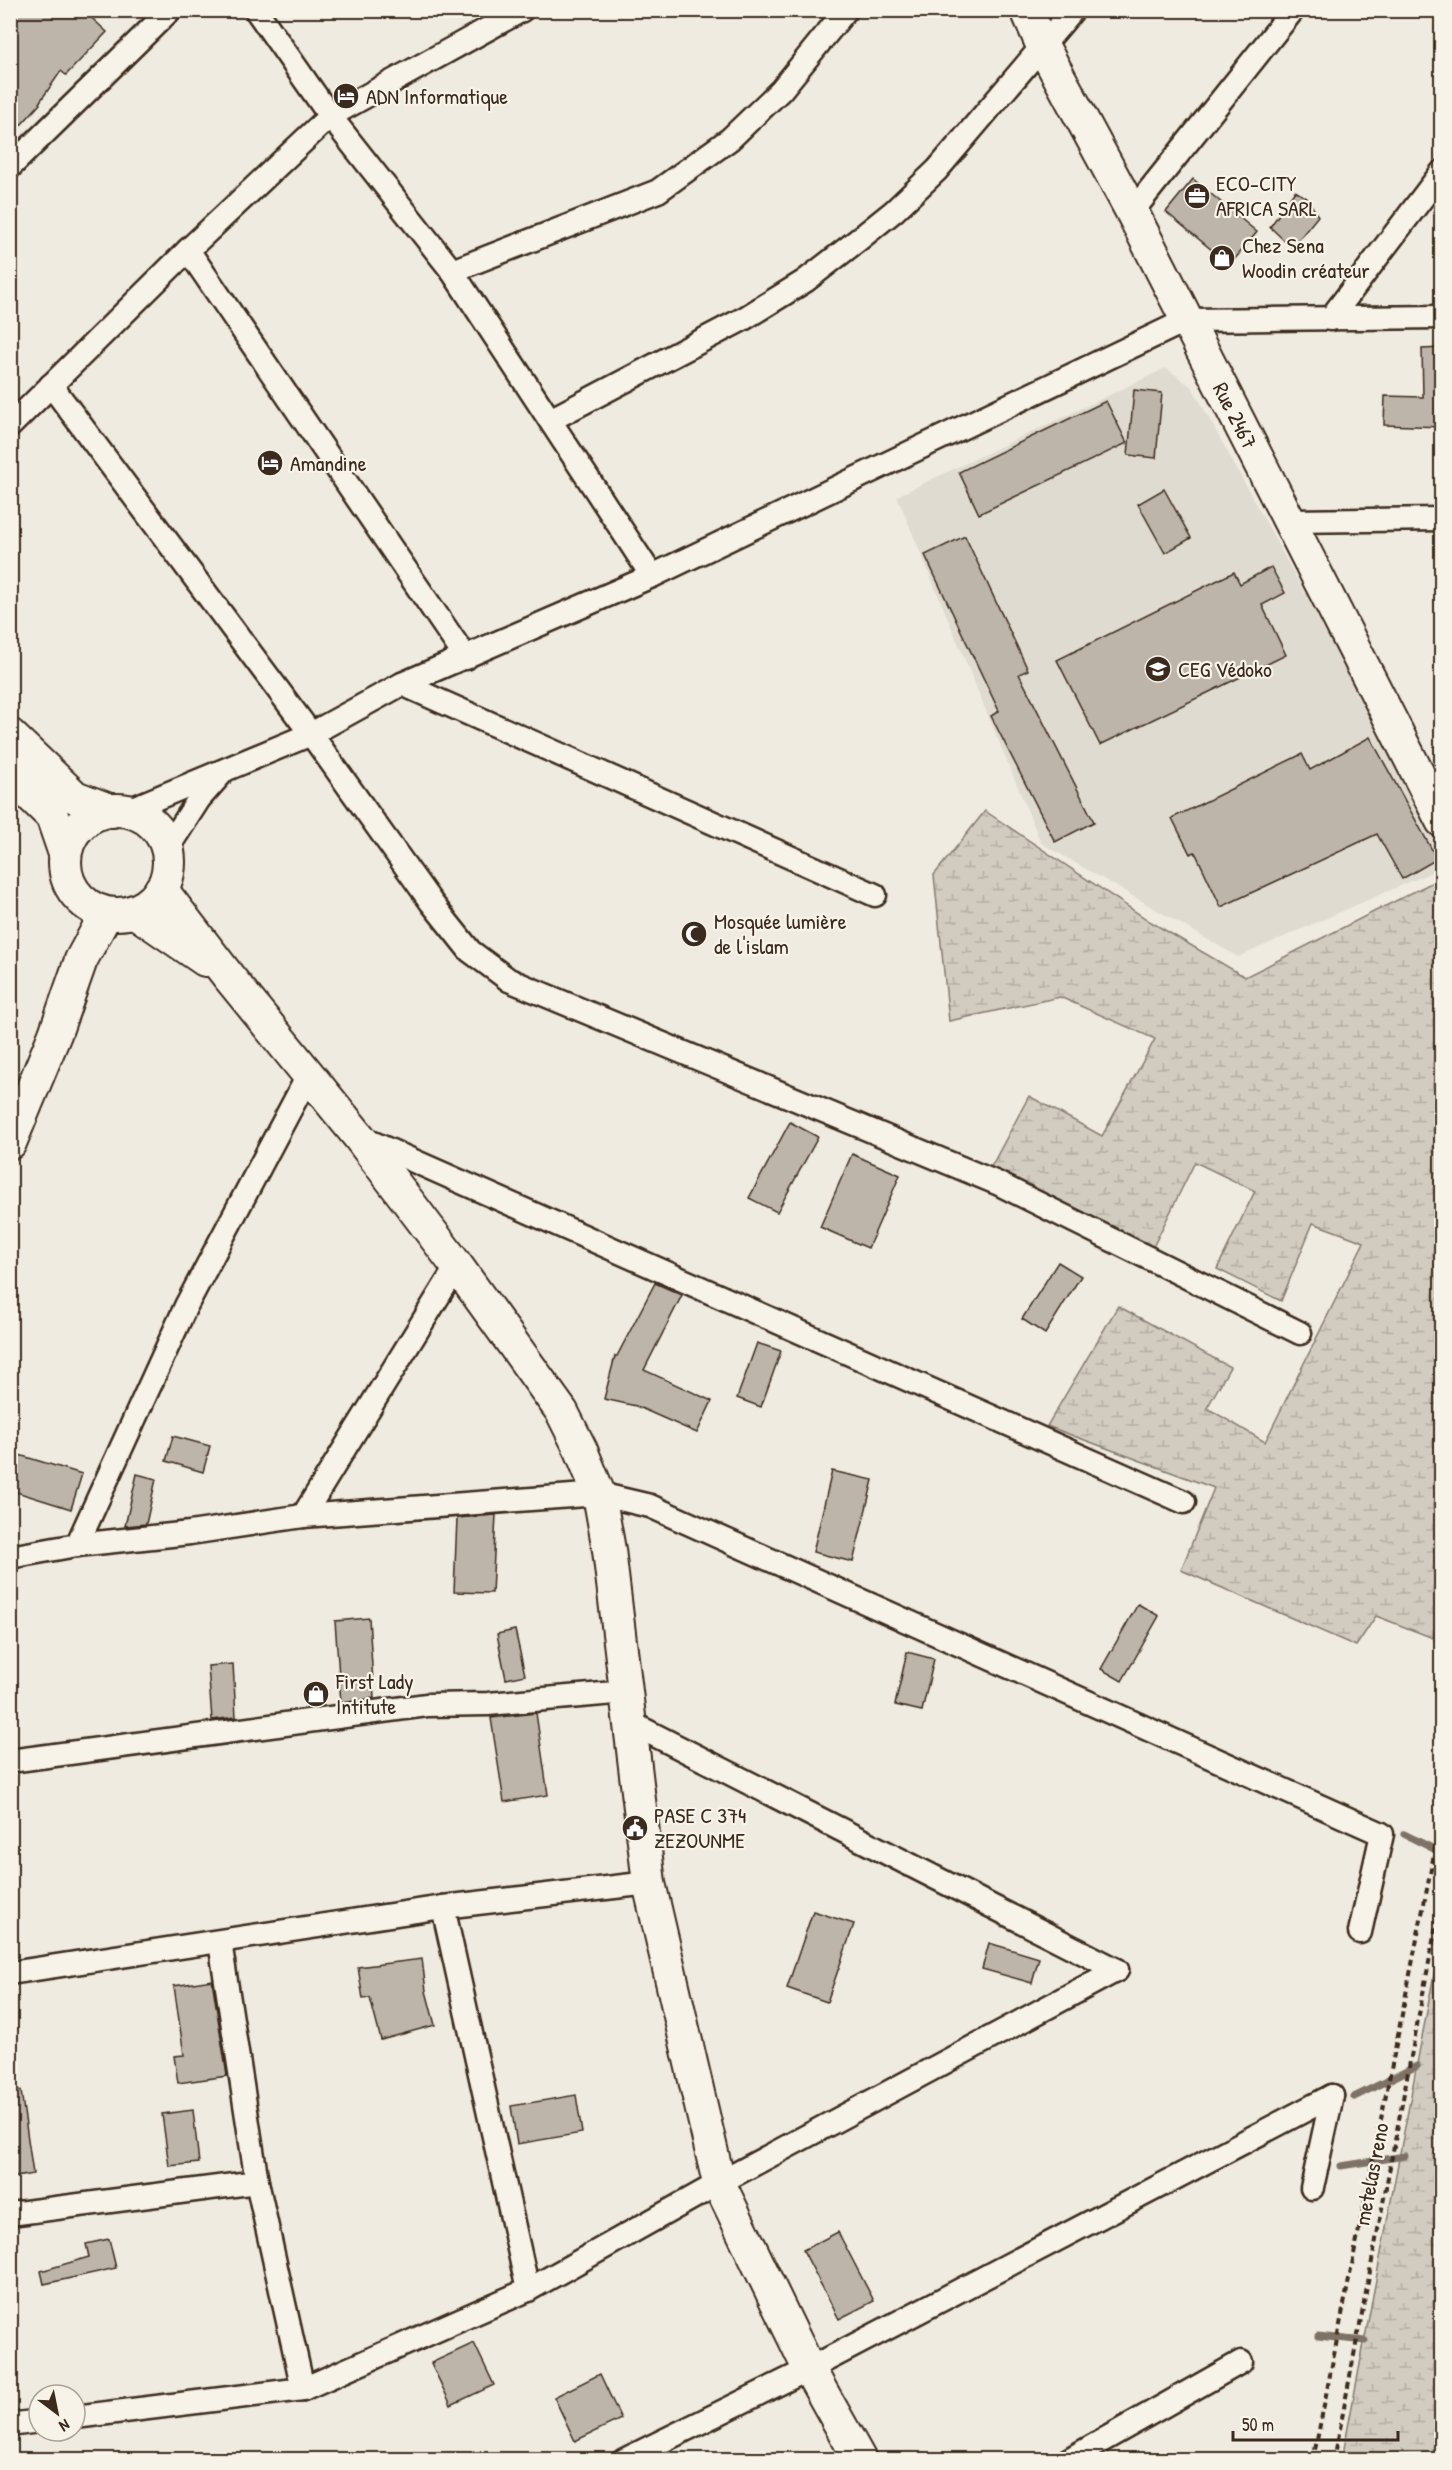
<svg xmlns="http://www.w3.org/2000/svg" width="1452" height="2470" font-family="'Patrick Hand',sans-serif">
<defs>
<pattern id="wetland-marsh" width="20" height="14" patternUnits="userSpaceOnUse" patternTransform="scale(1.5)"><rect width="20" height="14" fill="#d1cbc0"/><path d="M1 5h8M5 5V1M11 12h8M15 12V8" fill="none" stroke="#b4aea5"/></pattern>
</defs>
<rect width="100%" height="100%" fill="#efebe0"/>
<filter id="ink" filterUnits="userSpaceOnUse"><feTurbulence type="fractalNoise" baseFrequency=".0167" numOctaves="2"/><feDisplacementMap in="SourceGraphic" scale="12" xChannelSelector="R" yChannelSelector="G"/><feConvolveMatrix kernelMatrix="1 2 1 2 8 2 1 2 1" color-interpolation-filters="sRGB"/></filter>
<g filter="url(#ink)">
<!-- built -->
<path fill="#e0dbd0" d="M1166 368 1192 387 1441 843V868L1238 957 1041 843 897 496Z"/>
<!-- wetland -->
<g fill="url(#wetland-marsh)" stroke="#867a6f" stroke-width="1.5">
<path d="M985 811 1151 922 1245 977 1435 881 1442 893V1601L1433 1638 1376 1616 1356 1646 1181 1570 1214 1488 1047 1426 1118 1306 1230 1367 1207 1408 1265 1442 1364 1242 1313 1223 1281 1301 1217 1269 1255 1191 1195 1162 1151 1251 990 1169 1029 1096 1102 1136 1155 1039 1060 997 949 1021 934 875Z"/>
<path d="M1441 1937V2459H1342Z"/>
</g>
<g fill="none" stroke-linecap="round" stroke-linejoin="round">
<!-- stream -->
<g stroke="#7e7266" stroke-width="7">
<path d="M1440 1646H1442"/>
<path d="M1404 1834 1442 1853"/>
<path d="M1354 2097 1417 2066"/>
<path d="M1341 2166 1405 2156"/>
<path d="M1318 2336 1365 2341"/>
</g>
</g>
<!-- building -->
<g fill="#bdb5aa" stroke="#3b2a1e" stroke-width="1.5">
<path d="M10 10H83L107 32 66 75 61 71 39 103 40 104 10 137Z"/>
<path d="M1193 179 1257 232 1230 265 1166 212Z"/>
<path d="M1295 191 1307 198 1318 216 1292 248 1270 227Z"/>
<path d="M1442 348V427L1384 425 1385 396 1423 397 1422 349Z"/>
<path d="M1134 390 1162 393 1156 458 1128 455Z"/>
<path d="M1106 401 1127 443 979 514 959 472Z"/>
<path d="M1164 489 1191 538 1165 553 1138 504Z"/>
<path d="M965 536 1028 670 1019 674 1094 822 1055 842 991 716 999 711 925 555Z"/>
<path d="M1271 567 1285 593 1262 605 1286 655 1100 745 1057 660 1234 572 1240 584Z"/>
<path d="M1370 737 1437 859 1402 879 1377 834 1221 907 1195 852 1190 854 1172 818 1302 754 1310 770Z"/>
<path d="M790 1122 818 1137 777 1212 749 1198Z"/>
<path d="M852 1154 900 1175 868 1248 820 1227Z"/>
<path d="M1058 1262 1081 1276 1045 1334 1022 1319Z"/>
<path d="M655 1283 682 1295 644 1370 712 1401 697 1433 636 1406 604 1399 615 1356H617Z"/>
<path d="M757 1343 781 1351 761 1407 737 1398Z"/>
<path d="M173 1436 210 1446 203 1472 166 1461Z"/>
<path d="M16 1454 82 1474 71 1509 10 1490V1473Z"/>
<path d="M832 1471 873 1480 853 1562 813 1552Z"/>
<path d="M137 1474 156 1479 146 1524 125 1526Z"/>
<path d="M496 1515 492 1593 454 1592 457 1518Z"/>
<path d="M1138 1604 1159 1616 1122 1681 1101 1669Z"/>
<path d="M369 1618 374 1698 341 1703 335 1621Z"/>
<path d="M515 1630 525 1675 506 1679 497 1634Z"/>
<path d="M907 1652 934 1659 922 1711 895 1705Z"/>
<path d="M233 1664 236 1717 212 1720 208 1666Z"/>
<path d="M536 1713 548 1795 504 1802 491 1718Z"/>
<path d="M813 1911 854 1924 827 2002 787 1988Z"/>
<path d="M989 1943 1039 1958 1032 1983 982 1969Z"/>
<path d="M422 1959 426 1991 435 2025 381 2040 370 1998 363 1999 358 1967Z"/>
<path d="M212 1980 227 2076 178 2083 174 2056 184 2055 174 1986Z"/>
<path d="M10 2091H21L33 2174 10 2178Z"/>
<path d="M576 2095 582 2133 517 2144 511 2106Z"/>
<path d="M193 2110 199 2163 169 2166 162 2114Z"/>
<path d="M838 2232 874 2301 839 2319 803 2250Z"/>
<path d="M109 2239 116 2268 44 2284 41 2271 89 2257 86 2244Z"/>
<path d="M474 2343 494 2385 451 2405 431 2363Z"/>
<path d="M600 2374 621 2419 575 2441 554 2397Z"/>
</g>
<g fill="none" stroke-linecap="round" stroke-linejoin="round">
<defs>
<g id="street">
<path d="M256 10 330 116 452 271 652 576"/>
<path d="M10 167 170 10"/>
<path d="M1132 212 1293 10"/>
<path d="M188 250 466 658"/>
<path d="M452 271 658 191 730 139 781 90 846 10"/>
<path d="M1330 319 1442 172"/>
<path d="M51 385 311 734 431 902 470 951 509 980 997 1183 1300 1333"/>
<path d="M550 420 745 318 805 281 858 240 894 211 937 170 1073 10"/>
<path d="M10 426 188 250 330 116 522 10"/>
<path d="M1291 521 1442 519"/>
<path d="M402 684 875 895"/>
<path d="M126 811 311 734 402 684 652 576 1187 320 1442 317"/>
<path d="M169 846 199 799 222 773"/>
<path d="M362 1138 1184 1502"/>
<path d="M303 1516 457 1266"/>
<path d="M77 1545 186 1306 309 1074"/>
<path d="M10 1557 77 1545 190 1533 303 1516 599 1494 650 1506 1382 1834 1360 1932"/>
<path d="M629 1722 1117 1970"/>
<path d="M10 1761 427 1705 488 1704 626 1692"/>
<path d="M443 1907 528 2290"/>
<path d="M220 1942 257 2182 303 2389"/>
<path d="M10 1973 443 1907 649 1883"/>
<path d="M1312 2188 1332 2096"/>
<path d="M10 2214 257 2182"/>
<path d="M75 2417 303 2389 528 2290 719 2183 1117 1970"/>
<path d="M10 2425 39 2421"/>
<path d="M624 2460 809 2369 1332 2096"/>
<path d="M1068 2460 1241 2362"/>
</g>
<g id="secondary">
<path id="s1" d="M1027 10 1043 47 1132 212 1442 821"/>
<path d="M10 735 75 797 112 811"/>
<path d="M10 775 52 816 64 851"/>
<circle cx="117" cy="862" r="52"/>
<path d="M161 889 228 976 360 1138 457 1266 562 1412 581 1450 599 1494 609 1550 649 1883 719 2183 809 2369 860 2460"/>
<path d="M135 912 205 960"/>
<path d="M10 1143 55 1034 81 960 106 914"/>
</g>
</defs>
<!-- street casing -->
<use href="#street" stroke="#3b2a1e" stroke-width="27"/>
<!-- secondary casing -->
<use href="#secondary" stroke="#3b2a1e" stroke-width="36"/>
<!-- path -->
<g stroke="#3b2a1e" stroke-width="4" stroke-dasharray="6 4.5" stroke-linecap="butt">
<path d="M1313 2460 1442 1814"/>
<path d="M1334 2460 1442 1894"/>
</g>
<!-- street -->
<use href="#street" stroke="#f7f3e8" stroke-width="22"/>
<!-- secondary -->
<use href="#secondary" stroke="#f7f3e8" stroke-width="32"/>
</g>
</g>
<!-- icons -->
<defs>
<symbol id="hotel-disc" viewBox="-11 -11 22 22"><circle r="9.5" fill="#3b2a1e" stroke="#f7f3e8"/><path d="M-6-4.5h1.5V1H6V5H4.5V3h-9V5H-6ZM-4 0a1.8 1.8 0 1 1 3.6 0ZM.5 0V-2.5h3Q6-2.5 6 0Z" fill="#fff"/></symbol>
<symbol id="office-disc" viewBox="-11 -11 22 22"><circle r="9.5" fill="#3b2a1e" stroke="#f7f3e8"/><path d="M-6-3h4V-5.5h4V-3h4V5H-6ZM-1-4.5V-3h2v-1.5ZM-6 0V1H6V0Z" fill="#fff"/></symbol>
<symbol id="shop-disc" viewBox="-11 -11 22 22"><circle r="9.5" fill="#3b2a1e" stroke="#f7f3e8"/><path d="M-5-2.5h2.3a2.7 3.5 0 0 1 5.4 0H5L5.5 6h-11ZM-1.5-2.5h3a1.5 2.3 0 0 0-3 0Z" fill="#fff"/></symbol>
<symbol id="university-disc" viewBox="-11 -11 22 22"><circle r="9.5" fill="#3b2a1e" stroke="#f7f3e8"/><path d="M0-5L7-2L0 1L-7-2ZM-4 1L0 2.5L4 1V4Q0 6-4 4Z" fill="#fff"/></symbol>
<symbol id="mosque-disc" viewBox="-11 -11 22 22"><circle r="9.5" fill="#3b2a1e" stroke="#f7f3e8"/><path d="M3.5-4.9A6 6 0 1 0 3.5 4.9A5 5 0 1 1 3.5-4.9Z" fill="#fff"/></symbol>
<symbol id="civic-disc" viewBox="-11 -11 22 22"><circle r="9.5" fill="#3b2a1e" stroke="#f7f3e8"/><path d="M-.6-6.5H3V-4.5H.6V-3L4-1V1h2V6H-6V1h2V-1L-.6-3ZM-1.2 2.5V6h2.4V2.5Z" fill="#fff"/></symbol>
</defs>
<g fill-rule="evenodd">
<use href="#hotel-disc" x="331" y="81" width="30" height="30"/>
<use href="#office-disc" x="1182" y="181" width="30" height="30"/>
<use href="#shop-disc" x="1207" y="243" width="30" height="30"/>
<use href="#hotel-disc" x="255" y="448" width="30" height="30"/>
<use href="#university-disc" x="1143" y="654" width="30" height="30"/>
<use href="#mosque-disc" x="679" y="919" width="30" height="30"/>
<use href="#shop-disc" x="301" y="1679" width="30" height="30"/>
<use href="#civic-disc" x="620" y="1813" width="30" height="30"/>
</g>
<g text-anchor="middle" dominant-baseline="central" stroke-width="4.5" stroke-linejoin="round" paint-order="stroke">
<!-- poi labels -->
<g font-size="22" fill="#3b2a1e" stroke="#f7f3e8" text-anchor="start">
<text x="366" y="96">ADN Informatique</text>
<text x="1216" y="183">ECO-CITY<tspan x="1216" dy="25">AFRICA SARL</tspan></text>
<text x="1242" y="245">Chez Sena<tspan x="1242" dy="25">Woodin créateur</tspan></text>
<text x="290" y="463">Amandine</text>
<text x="1178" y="669">CEG Védoko</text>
<text x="714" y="921">Mosquée lumière<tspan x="714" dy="25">de l'islam</tspan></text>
<text x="336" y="1681">First Lady<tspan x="336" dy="25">Intitute</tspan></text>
<text x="654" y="1815">PASE C 374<tspan x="654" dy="25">ZEZOUNME</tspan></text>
</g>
<!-- street labels -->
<g font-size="22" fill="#3b2a1e" stroke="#f7f3e8">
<text stroke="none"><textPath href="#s1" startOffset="456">Rue 2467</textPath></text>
<text transform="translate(1371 2174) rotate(-79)">metelas reno</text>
</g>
</g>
<!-- margin -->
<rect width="1452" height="2470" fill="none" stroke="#f7f3e8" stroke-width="36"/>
<rect x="18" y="18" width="1416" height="2434" fill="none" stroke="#3b2a1e" stroke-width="2" filter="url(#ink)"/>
<!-- north arrow -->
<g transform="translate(57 2413) rotate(148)"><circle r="28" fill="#f7f3e8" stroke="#aca397" stroke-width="1.5"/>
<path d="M0-4.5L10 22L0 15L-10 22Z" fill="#3b2a1e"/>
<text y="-9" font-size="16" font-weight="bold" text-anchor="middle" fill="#3b2a1e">N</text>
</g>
<!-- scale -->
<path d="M1233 2431v9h165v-9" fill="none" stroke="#3b2a1e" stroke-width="3"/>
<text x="1242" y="2431" font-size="18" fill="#3b2a1e" stroke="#f7f3e8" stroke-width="4.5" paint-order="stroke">50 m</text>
</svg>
